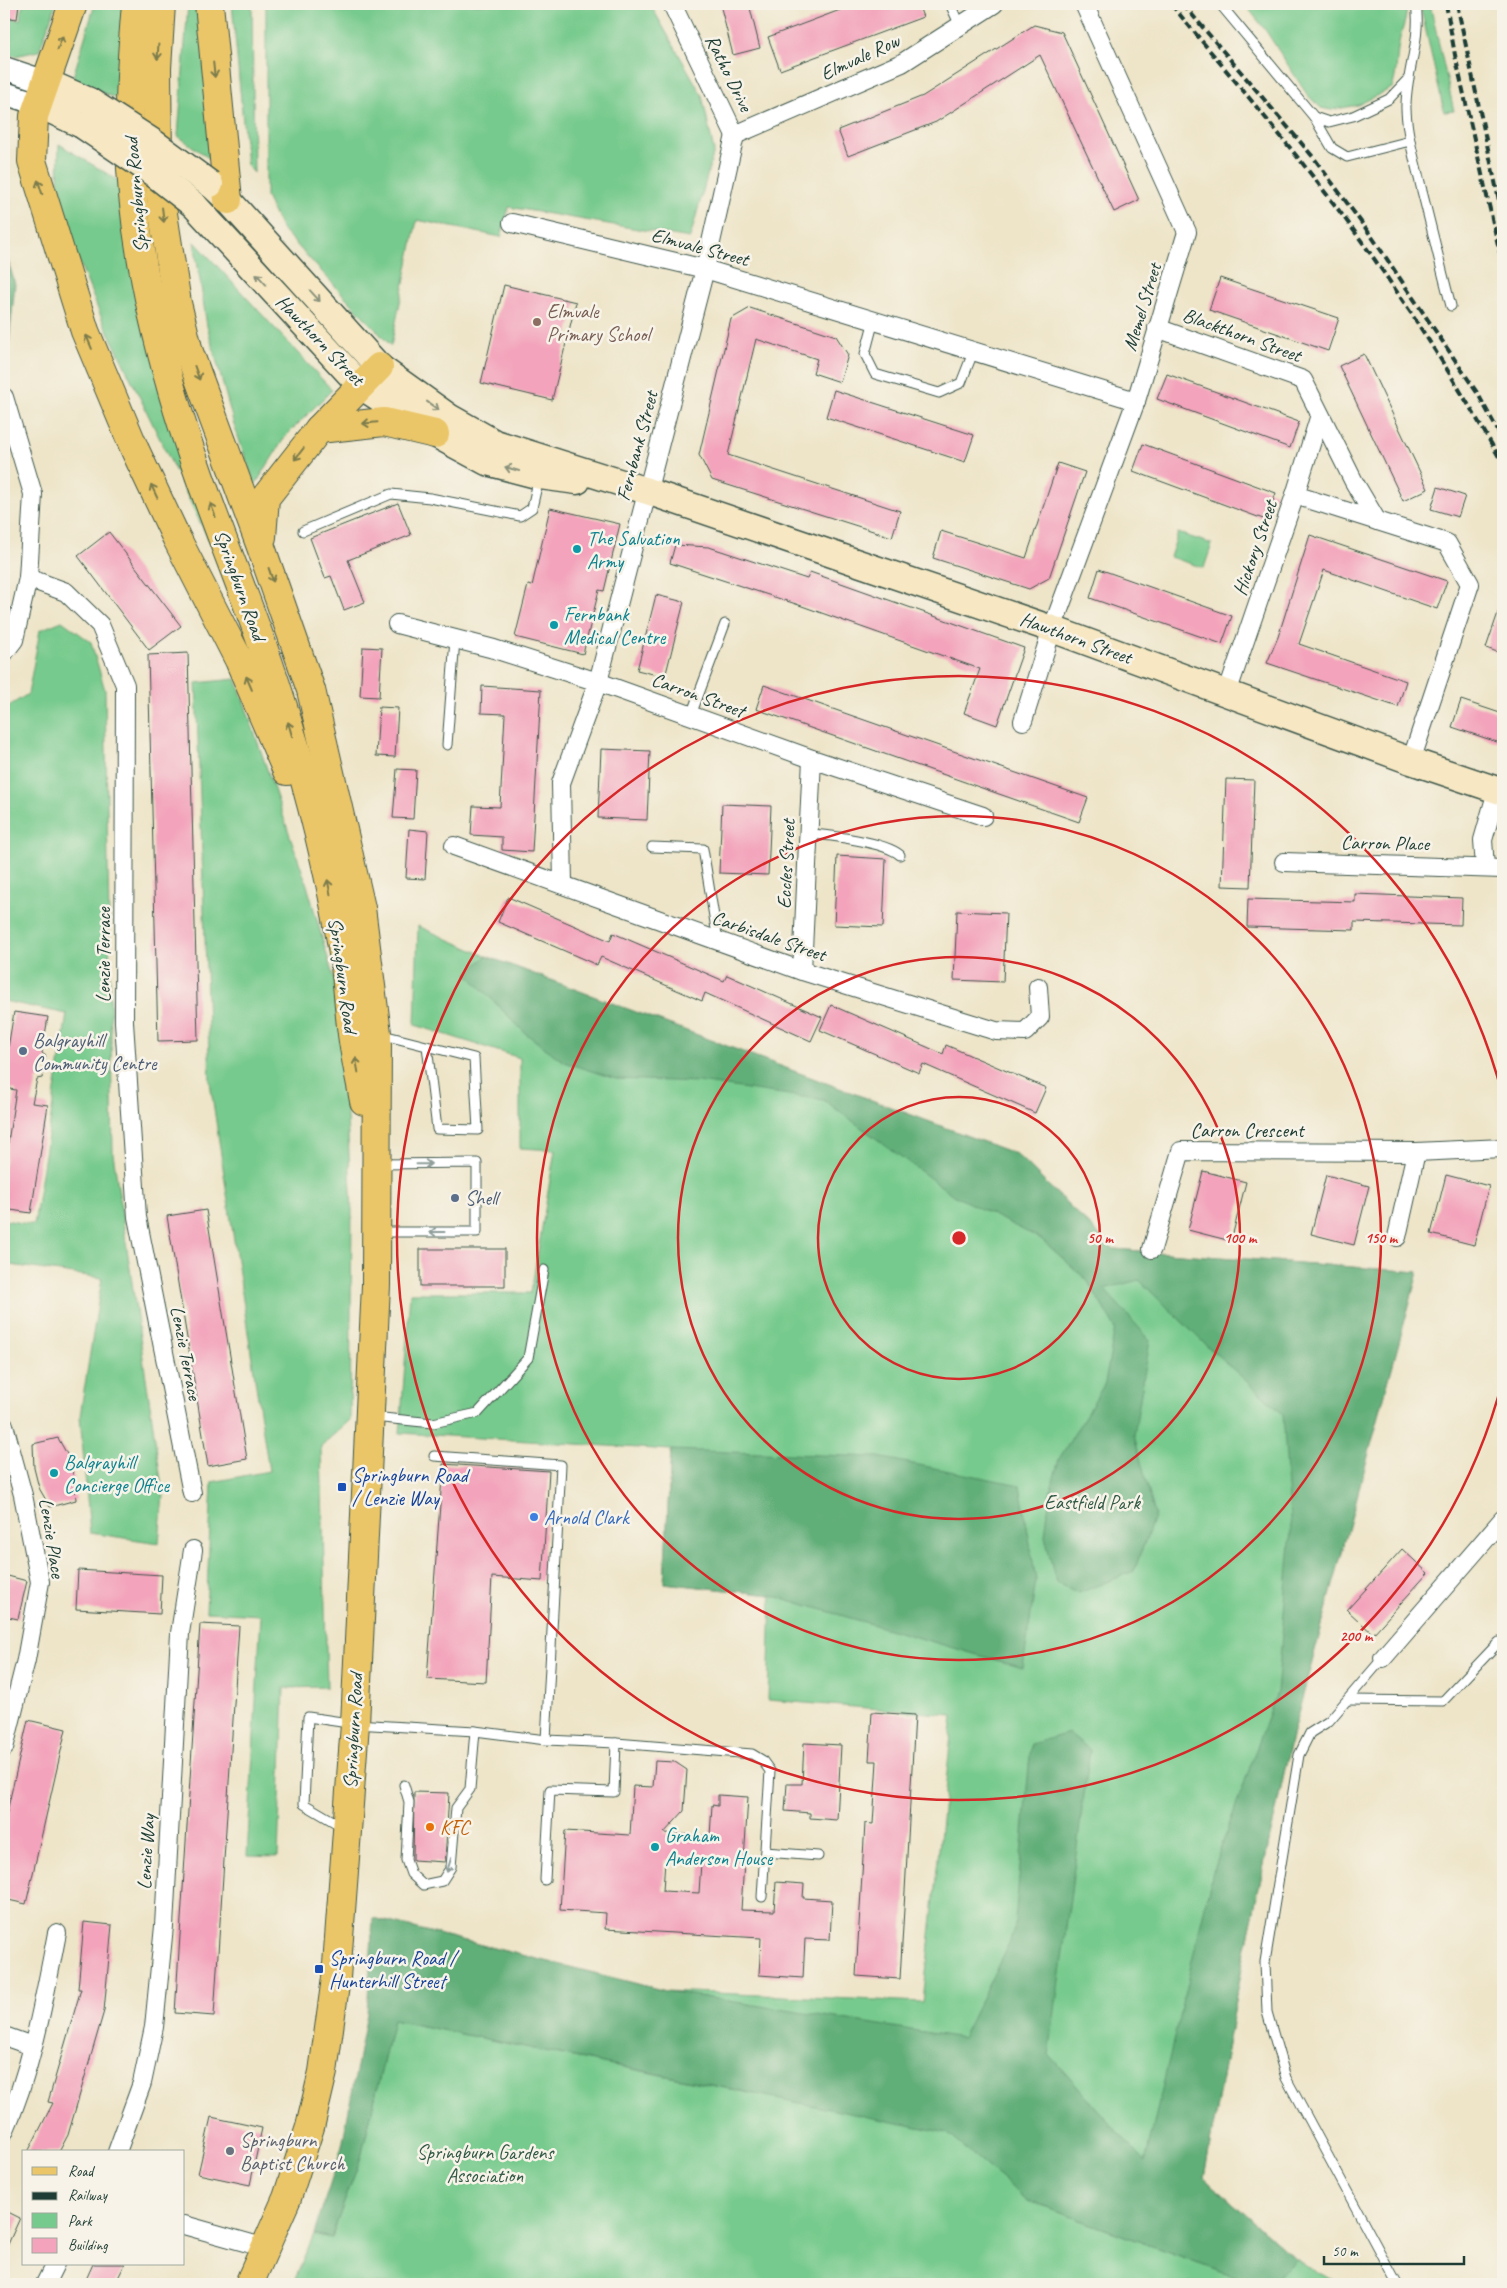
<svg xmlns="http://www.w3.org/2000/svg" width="1507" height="2288" font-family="Caveat,sans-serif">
<rect width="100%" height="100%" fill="#f7f3e8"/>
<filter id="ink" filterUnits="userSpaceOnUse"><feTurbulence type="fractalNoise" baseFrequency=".02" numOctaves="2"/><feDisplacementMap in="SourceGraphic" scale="10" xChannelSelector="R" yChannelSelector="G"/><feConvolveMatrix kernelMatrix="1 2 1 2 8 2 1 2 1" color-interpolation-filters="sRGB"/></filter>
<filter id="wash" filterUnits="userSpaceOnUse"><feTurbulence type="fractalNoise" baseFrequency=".0096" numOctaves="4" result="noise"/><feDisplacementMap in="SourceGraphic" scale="20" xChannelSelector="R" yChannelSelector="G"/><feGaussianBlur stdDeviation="1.12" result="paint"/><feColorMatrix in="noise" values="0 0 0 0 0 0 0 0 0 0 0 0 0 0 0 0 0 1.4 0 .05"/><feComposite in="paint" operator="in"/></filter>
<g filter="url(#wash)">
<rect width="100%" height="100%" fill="#eee5c9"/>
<!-- green -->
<g fill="#77ca8d" stroke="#4b8460">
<path d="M23 4H56L39 51 15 56 4 53V17L20 20Z"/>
<path d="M95 4H127L120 100 72 80Z"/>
<path d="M188 4H200L221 167 178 136Z"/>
<path d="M232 4H252L254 173 247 165Z"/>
<path d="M266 4H650L702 95 714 151 690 238 509 207 501 237 417 220 391 346 281 228 266 197Z"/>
<path d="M1245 4H1406C1408 16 1403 26 1400 38 1396 55 1398 72 1392 88L1358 105 1331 110 1321 108 1308 96 1266 31Z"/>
<path d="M1420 4H1430L1454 111 1444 112Z"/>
<path d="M59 144 122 183 224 572 102 319 68 234 58 186Z"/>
<path d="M194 241 332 390 285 437 255 485 234 425 207 326Z"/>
<path d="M1178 533 1212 544 1204 568 1170 557Z"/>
<path d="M62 621 91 642 105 690 113 1153 163 1494 159 1543 90 1533 80 1416 102 1278 4 1264V1220L34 1225 67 1014 4 1001V709L28 694 40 630Z"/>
<path d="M236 679 307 885 341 1004 352 1211 350 1420 321 1446 327 1687 284 1688 278 1857 247 1856 261 1615 206 1612 212 1482 269 1471 210 1082 196 683Z"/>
<path d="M418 926 486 956 1016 1154 1114 1249 1418 1272 1293 1732 1244 1956 1204 2177 1295 2259 1339 2284H1273L1295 2259 1028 2201 1257 2284H293L314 2234 331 2238 361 2157 393 2020 754 2094 373 1918 666 1991 923 2002 953 1715 768 1700 771 1595 664 1583 671 1450 400 1433 410 1293H531L555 1150 520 1148V1058L415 1025Z"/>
</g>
<!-- forest -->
<g fill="#61ae78" stroke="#407656">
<path d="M4 248 15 284 9 342 4 324Z"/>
<path d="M486 956 1016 1154 1114 1249 1418 1272 1293 1732 1244 1956 1204 2177 1295 2259 1273 2284H1257L1028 2201 947 2133 393 2020 361 2157 331 2238 314 2234 342 2146 367 2013 373 1918 666 1991 962 2038 1014 1933 1031 1744 1069 1733 1090 1750 1049 2055 1145 2162 1214 1867 1277 1692 1291 1532 1283 1414 1206 1345 1139 1280 1104 1289 1150 1340 1134 1435 1155 1515 1134 1571 1079 1593 1056 1583 1045 1536 1050 1493 1059 1459 1105 1383 1115 1328 1087 1280 1041 1239 953 1195 824 1100 699 1082 616 1079 564 1062 525 1033 467 974Z"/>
<path d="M671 1450 878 1457 1020 1485 1036 1580 1023 1668 771 1595 664 1583Z"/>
</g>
<g id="blocks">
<!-- building -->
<g fill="#f3a4bc" fill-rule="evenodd">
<path d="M4 4H19L17 19 4 17Z"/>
<path d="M720 4H749L760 48 733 55Z"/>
<path d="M856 4H918L923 17 780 70 768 37Z"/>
<path d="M1034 25 1062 32 1139 200 1114 212 1040 55 936 122 848 156 838 130 923 96Z"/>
<path d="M1220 278 1339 318 1328 351 1209 310Z"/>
<path d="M504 285 576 302 552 400 481 383Z"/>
<path d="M750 308 836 336 848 355 840 382 813 373 817 359 756 339 728 455 900 511 892 537 712 480 699 455 731 319Z"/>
<path d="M1364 354 1428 489 1403 501 1339 366Z"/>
<path d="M1167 374 1299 422 1290 448 1157 399Z"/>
<path d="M834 390 974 435 965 462 826 417Z"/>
<path d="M1143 444 1276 493 1266 520 1133 471Z"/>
<path d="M1058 463 1085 472 1049 578 1029 589 933 558 941 531 1026 558Z"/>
<path d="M1438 487 1465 496 1458 517 1431 509Z"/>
<path d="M398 503 411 535 348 560 365 602 344 610 331 576 325 578 310 538Z"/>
<path d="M550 508 620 524 604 591 599 590 583 654 515 637 528 585 532 586Z"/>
<path d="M109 532 181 626 149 650 78 556Z"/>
<path d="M1310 535 1447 581 1437 609 1324 570 1299 644 1406 681 1398 707 1267 663 1278 637Z"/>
<path d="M675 545 709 547 807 579 810 572 1024 648 997 725 964 713 980 669 799 605 670 563Z"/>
<path d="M1099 569 1232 616 1222 644 1090 598Z"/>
<path d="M656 595 684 602 665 677 637 670Z"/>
<path d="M1501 604 1503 605V654L1486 648Z"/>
<path d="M363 647 382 648 379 697 360 696Z"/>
<path d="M188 653 198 1040 158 1041 148 655Z"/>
<path d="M764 685 1088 798 1079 822 756 709Z"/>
<path d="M482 686 541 690 532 852 502 850V837L471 835 473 806 500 807 505 714 481 713Z"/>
<path d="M1461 700 1503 714V744L1452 727Z"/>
<path d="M379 707 398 708 395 757 376 756Z"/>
<path d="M601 749 650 751 647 820 598 818Z"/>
<path d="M397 769 416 770 413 819 393 818Z"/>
<path d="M1226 779 1254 780 1250 887 1222 886Z"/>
<path d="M722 804 771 806 768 875 719 873Z"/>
<path d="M409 829 428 831 425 879 406 878Z"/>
<path d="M837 856 886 859 883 927 834 925Z"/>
<path d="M1355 894 1462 898 1461 925 1354 922V930L1247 927 1248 899 1355 902Z"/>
<path d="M508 897 610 941 613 933 724 981 727 975 822 1017 811 1041 705 993 702 1001 601 957 597 965 498 922Z"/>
<path d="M957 911 1006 913 1003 982 954 980Z"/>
<path d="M831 1005 943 1054 946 1045 1046 1088 1035 1113 923 1064 919 1073 820 1030Z"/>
<path d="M14 1012 48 1017 42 1053 46 1056 42 1078 37 1079 32 1103 48 1105 31 1213 4 1209V1168L16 1090 4 1088V1049L8 1048Z"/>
<path d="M1203 1171 1246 1182 1231 1241 1188 1230Z"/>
<path d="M1326 1175 1369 1186 1354 1245 1311 1234Z"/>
<path d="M1446 1175 1489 1186 1474 1245 1431 1234Z"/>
<path d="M206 1210 247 1459 208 1466 167 1216Z"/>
<rect x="420" y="1249" width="85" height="37"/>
<path d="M58 1438 68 1456 74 1478 76 1500 50 1507 39 1488 34 1468 33 1444Z"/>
<path d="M443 1464 549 1471 542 1581 492 1577 486 1682 427 1679Z"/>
<path d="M1402 1549 1428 1573 1373 1634 1347 1610Z"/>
<path d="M78 1570 162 1575 160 1614 76 1609Z"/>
<path d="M4 1575 27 1581 18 1619 4 1616Z"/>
<path d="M200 1624 239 1626 214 2016 175 2013Z"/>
<path d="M872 1712 915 1715 900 1979 856 1976 865 1823 873 1824 877 1761H869Z"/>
<path d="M28 1720 66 1729 26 1904 4 1899V1825Z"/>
<path d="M804 1743 841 1745 837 1820 810 1818V1813L785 1811 787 1784H802Z"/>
<path d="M655 1761 675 1762 687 1770 684 1811 664 1833 710 1836 712 1805 718 1806V1795L748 1797 741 1910 774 1911 776 1882 804 1884 803 1898 832 1900 830 1940 805 1939 803 1978 759 1975 761 1938 605 1929 606 1913 560 1910 565 1831 630 1835 633 1786 653 1787ZM665 1860 701 1862 699 1893 663 1891Z"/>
<path d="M414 1792 449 1793 445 1862 413 1860Z"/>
<path d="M84 1922 112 1925 104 2011 68 2135 59 2152H28L53 2103 48 2102 81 1989H78Z"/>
<path d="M211 2117 262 2128 250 2185 198 2174Z"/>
<path d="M4 2210 20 2218 4 2253Z"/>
<path d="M93 2264H125L115 2284H84Z"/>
</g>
</g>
</g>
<g filter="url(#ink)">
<use href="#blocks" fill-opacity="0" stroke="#3e564a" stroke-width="1"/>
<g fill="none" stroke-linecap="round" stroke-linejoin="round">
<defs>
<g id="service">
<path d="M950 4 960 26"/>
<path d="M1220 4 1314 117 1332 148 1347 157 1410 141"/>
<path d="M1416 4C1422 40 1405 74 1406 109 1407 137 1416 164 1422 191 1432 230 1441 268 1451 306"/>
<path d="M1314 117 1329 122 1353 116 1389 99 1409 78"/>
<path d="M874 320 865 354 875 374 939 393 961 383 974 350"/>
<path d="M303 531 391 494 430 498 520 516 532 508 539 477"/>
<path d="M691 715 725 624"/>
<path d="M447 745 455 639"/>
<path d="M809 834C829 835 885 842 900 855"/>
<path d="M652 847 703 849 718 941"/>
<path d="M379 1034 474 1058 478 1130 437 1129 427 1046"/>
<path d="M379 1232H477V1163L380 1164"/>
<path d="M373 1417 433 1423 478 1413 528 1358 544 1270"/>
<path d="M434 1456 561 1465 546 1740"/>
<path d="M1383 1658 1329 1721 1310 1733 1299 1755 1265 1962 1267 2012 1286 2078 1397 2284"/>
<path d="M1348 1700 1443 1701 1499 1642"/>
<path d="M404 1785 409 1802 406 1860 411 1874 423 1885 442 1881 451 1867 456 1808 470 1789 475 1731"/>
<path d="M343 1827 304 1804 308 1717 355 1724 475 1731 546 1740 616 1743 752 1754 762 1760 770 1771 762 1897"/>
<path d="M765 1852 818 1856"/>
<path d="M545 1880 550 1790 614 1792 616 1743"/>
</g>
<g id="minor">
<path d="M672 4 735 135"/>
<path d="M735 135 902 63 994 4"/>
<path d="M512 223 705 269 1136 401"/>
<path d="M1157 328 1303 380 1354 482 1377 521"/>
<path d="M4 397 33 494 28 578 14 640 4 653"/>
<path d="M1295 495 1447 543 1470 584 1411 761"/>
<path d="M28 578 66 592 100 625 125 685 124 1022 137 1217 192 1493"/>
<path d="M397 624 494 649 598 682 812 759 983 816"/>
<path d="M1227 693 1295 495 1320 415"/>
<path d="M1023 721 1052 629 1136 401 1187 232 1084 4"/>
<path d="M454 846 802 971 996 1031 1025 1032 1040 1017 1038 987"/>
<path d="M1284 862 1503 869"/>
<path d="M1485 867 1483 840 1497 791"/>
<path d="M563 884 561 783 598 682 705 269 735 135"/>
<path d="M802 971 812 759"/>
<path d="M1397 1237 1416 1152"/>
<path d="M1152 1249 1181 1151 1416 1152 1503 1148"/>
<path d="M4 1425 23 1495 40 1582 26 1660 4 1748"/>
<path d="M1383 1658 1503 1519"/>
<path d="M4 2036 32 2046"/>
<path d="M4 2132C32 2069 44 2000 57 1933"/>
<path d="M117 2152 142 2083 154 2027 164 1926 180 1633 193 1550"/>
<path d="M184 2225 266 2248"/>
<path d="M45 2284 55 2264"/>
</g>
<g id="tertiary">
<path d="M4 68 46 82"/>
<path d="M4 93 38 104"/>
</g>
<g id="secondary">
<path d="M46 82 89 101"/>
<path d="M38 104 82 125"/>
<path d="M211 184 228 200 379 367 449 417 495 443 647 491 1052 629 1411 761 1503 792"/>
<path d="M194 205 361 386 435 434 487 462 540 476 577 481"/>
</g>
<g id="primary">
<path d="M73 4 34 116 32 161 85 331 135 450 176 537 239 660 287 771"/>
<path d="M136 4C132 49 129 94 130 140 131 224 149 310 172 391 204 504 255 611 288 723 312 801 333 886 345 966 348 989 349 1012 352 1034 355 1057 360 1079 364 1101"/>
<path d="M161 4 157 68 158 165 162 207 177 303 189 352 261 547 311 690 361 908 377 1033 376 1285 355 1724 336 1978 323 2072 310 2127 287 2198 249 2284"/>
<path d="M209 4 228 200"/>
<path d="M319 429 384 422 435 434"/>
<path d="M262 537 265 498 319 429 379 367"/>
</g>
</defs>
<!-- service casing -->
<use href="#service" stroke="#3e564a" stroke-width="11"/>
<!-- minor casing -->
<use href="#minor" stroke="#3e564a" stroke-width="20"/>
<!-- tertiary casing -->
<use href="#tertiary" stroke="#3e564a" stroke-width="25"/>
<!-- secondary casing -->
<use href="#secondary" stroke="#3e564a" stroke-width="29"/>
<!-- primary casing -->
<use href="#primary" stroke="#3e564a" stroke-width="30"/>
<!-- service -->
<use href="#service" stroke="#fff" stroke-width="9"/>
<!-- minor -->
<use href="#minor" stroke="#fff" stroke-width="18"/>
<!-- tertiary -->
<use href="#tertiary" stroke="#fff" stroke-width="22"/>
<!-- secondary -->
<use href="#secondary" stroke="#f7e8c3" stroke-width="26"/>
<!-- primary -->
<use href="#primary" stroke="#ebc669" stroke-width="28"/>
<!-- rail -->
<g stroke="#1f3d34" stroke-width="4" stroke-dasharray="8 4" stroke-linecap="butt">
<path d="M1171 4C1237 84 1305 162 1365 246 1415 316 1461 390 1503 464"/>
<path d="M1183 4 1314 158 1372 237 1478 394 1503 440"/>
<path d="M1446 4 1455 55 1503 267"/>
<path d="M1457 4 1503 219"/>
</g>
<defs>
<g id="secondary-bridge">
<path d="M89 101 154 143 210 184"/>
<path d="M82 125 153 173 194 205"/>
</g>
</defs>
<!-- secondary-bridge casing -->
<use href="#secondary-bridge" stroke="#3e564a" stroke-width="29" stroke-linecap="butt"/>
<!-- secondary-bridge -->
<use href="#secondary-bridge" stroke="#f7e8c3" stroke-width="26"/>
</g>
<!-- one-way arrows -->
<defs><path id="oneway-shaft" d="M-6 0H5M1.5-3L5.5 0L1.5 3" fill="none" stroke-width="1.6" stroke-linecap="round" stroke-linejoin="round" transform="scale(1.25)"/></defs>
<g stroke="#7b7b4c">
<use href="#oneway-shaft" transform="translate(60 43) rotate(-71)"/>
<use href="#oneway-shaft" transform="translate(158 52) rotate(93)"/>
<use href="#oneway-shaft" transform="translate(214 70) rotate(84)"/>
<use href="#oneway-shaft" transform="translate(40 187) rotate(-108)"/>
<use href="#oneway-shaft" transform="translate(163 215) rotate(83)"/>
<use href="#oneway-shaft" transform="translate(89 342) rotate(-113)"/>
<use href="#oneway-shaft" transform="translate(197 373) rotate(70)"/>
<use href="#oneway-shaft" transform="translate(370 423) rotate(175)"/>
<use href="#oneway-shaft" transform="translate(299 454) rotate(128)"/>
<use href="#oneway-shaft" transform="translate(154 491) rotate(-115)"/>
<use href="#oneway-shaft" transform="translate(213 510) rotate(-110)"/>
<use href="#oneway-shaft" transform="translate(271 575) rotate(71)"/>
<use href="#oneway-shaft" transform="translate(249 683) rotate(-113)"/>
<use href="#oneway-shaft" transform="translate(290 729) rotate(-106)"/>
<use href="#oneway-shaft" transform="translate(329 887) rotate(-101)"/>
<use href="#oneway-shaft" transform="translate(357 1065) rotate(-100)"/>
</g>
<g stroke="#8b927c">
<use href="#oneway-shaft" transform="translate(261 279) rotate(-132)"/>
<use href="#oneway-shaft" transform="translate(315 296) rotate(48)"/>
<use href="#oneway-shaft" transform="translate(433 406) rotate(36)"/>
<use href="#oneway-shaft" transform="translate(512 469) rotate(-164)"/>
</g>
<g stroke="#8f9e9a">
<use href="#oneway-shaft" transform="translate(424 1164) rotate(-1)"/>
<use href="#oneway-shaft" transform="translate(437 1232) rotate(180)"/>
<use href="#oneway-shaft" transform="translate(449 1865) rotate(107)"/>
</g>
</g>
<!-- distance rings -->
<g fill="none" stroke="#d62828" stroke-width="2.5">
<circle cx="959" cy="1238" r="141"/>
<circle cx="959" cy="1238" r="281"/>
<circle cx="959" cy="1238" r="422"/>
<path d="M1503 1379A562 562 0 1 1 1503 1097"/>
</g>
<!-- markers -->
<circle fill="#8d6e63" stroke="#f7f3e8" stroke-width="2" cx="537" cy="322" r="5"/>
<g fill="#0f9aa8" stroke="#f7f3e8" stroke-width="2">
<circle cx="577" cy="549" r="5"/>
<circle cx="554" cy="625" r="5"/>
<circle cx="54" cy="1473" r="5"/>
<circle cx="655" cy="1847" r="5"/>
</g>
<g fill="#5c6f8a" stroke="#f7f3e8" stroke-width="2">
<circle cx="23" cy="1051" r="5"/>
<circle cx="455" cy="1198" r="5"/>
</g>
<g fill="#1a4fb4" stroke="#f7f3e8" stroke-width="2">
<rect x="337" y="1482" width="10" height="10" rx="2.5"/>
<rect x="314" y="1964" width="10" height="10" rx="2.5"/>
</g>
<circle fill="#3f7fe0" stroke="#f7f3e8" stroke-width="2" cx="534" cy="1517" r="5"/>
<circle fill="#e8710a" stroke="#f7f3e8" stroke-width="2" cx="430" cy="1827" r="5"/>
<circle fill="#6b7280" stroke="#f7f3e8" stroke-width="2" cx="230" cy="2151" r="5"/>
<g text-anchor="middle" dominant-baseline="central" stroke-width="5" stroke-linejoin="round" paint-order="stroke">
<!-- street labels -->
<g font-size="20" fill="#1f3d34" stroke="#f7f3e8">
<text transform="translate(860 57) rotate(-25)">Elmvale Row</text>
<text transform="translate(729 73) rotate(64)">Ratho Drive</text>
<text transform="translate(136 195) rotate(-95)">Springburn Road</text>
<text transform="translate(700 247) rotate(15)">Elmvale Street</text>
<text transform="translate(1142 307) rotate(-73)">Memel Street</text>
<text transform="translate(1242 335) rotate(20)">Blackthorn Street</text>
<text transform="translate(320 340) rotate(46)">Hawthorn Street</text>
<text transform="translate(637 446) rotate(-75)">Fernbank Street</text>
<text transform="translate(1255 548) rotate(-71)">Hickory Street</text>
<text transform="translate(240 585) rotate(70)">Springburn Road</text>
<text transform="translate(1076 638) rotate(20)">Hawthorn Street</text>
<text transform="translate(698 695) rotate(20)">Carron Street</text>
<text transform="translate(1385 843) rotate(1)">Carron Place</text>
<text transform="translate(786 864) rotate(-87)">Eccles Street</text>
<text transform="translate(769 936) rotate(19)">Carbisdale Street</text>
<text transform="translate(103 955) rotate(-90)">Lenzie Terrace</text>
<text transform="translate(343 975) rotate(82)">Springburn Road</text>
<text x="1247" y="1130">Carron Crescent</text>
<text transform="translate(186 1353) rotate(79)">Lenzie Terrace</text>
<text transform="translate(52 1538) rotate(81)">Lenzie Place</text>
<text transform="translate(353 1731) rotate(-87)">Springburn Road</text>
<text transform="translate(146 1852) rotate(-87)">Lenzie Way</text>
</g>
<!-- education labels -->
<g font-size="20" fill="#785e54" stroke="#f7f3e8" text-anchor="start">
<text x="547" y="311">Elmvale<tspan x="547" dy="23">Primary School</tspan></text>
</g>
<!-- culture labels -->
<g font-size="20" fill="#0d838f" stroke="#f7f3e8" text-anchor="start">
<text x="587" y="538">The Salvation<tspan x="587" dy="23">Army</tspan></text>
<text x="564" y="614">Fernbank<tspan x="564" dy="23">Medical Centre</tspan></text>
<text x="64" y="1462">Balgrayhill<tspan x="64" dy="23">Concierge Office</tspan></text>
<text x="665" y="1835">Graham<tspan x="665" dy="23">Anderson House</tspan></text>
</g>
<!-- service labels -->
<g font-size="20" fill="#4e5e75" stroke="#f7f3e8" text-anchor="start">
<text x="33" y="1040">Balgrayhill<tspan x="33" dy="23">Community Centre</tspan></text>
<text x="465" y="1198">Shell</text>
</g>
<!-- transit labels -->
<g font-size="20" fill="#164399" stroke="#f7f3e8" text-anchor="start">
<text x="352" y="1475">Springburn Road<tspan x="352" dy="23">/ Lenzie Way</tspan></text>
<text x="329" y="1958">Springburn Road /<tspan x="329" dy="23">Hunterhill Street</tspan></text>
</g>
<!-- park labels -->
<g font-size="20" fill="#315946" stroke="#f7f3e8">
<text x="1092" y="1502">Eastfield Park</text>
<text x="485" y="2152">Springburn Gardens<tspan x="485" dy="23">Association</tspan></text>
</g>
<!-- shop labels -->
<g font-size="20" fill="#366cbe" stroke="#f7f3e8" text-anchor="start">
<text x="544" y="1517">Arnold Clark</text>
</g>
<!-- food labels -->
<g font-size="20" fill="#c56008" stroke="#f7f3e8" text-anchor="start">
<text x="440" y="1827">KFC</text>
</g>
<!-- worship labels -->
<g font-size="20" fill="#5b616d" stroke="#f7f3e8" text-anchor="start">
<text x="240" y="2140">Springburn<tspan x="240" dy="23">Baptist Church</tspan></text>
</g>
</g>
<circle cx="959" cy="1238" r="8" fill="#d62828" stroke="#f7f3e8" stroke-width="2.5"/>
<g font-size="15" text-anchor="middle" font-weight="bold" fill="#d62828" stroke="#f7f3e8" stroke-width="5" stroke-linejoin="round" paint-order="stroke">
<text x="1100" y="1243">50 m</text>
<text x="1240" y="1243">100 m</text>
<text x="1381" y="1243">150 m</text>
<text x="1356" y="1641">200 m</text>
</g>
<!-- margin -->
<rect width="1507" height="2288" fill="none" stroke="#f7f3e8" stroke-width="20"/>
<!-- legend -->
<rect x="22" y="2150" width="162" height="115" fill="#f7f3e8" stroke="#a1aaa0"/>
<rect x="32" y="2167" width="25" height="8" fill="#ebc669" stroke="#a1aaa0"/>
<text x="68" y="2176" font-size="15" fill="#1f3d34">Road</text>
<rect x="32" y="2192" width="25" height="8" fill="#1f3d34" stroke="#a1aaa0"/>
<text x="68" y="2200" font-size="15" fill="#1f3d34">Railway</text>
<rect x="32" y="2213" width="25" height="15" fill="#77ca8d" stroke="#a1aaa0"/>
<text x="68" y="2226" font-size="15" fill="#1f3d34">Park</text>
<rect x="32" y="2238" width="25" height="15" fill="#f3a4bc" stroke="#a1aaa0"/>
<text x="68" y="2250" font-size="15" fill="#1f3d34">Building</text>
<!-- scale -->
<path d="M1324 2256v8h140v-8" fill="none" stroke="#1f3d34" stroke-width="2.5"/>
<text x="1332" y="2256" font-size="15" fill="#1f3d34" stroke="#f7f3e8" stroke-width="4" paint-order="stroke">50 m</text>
</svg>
